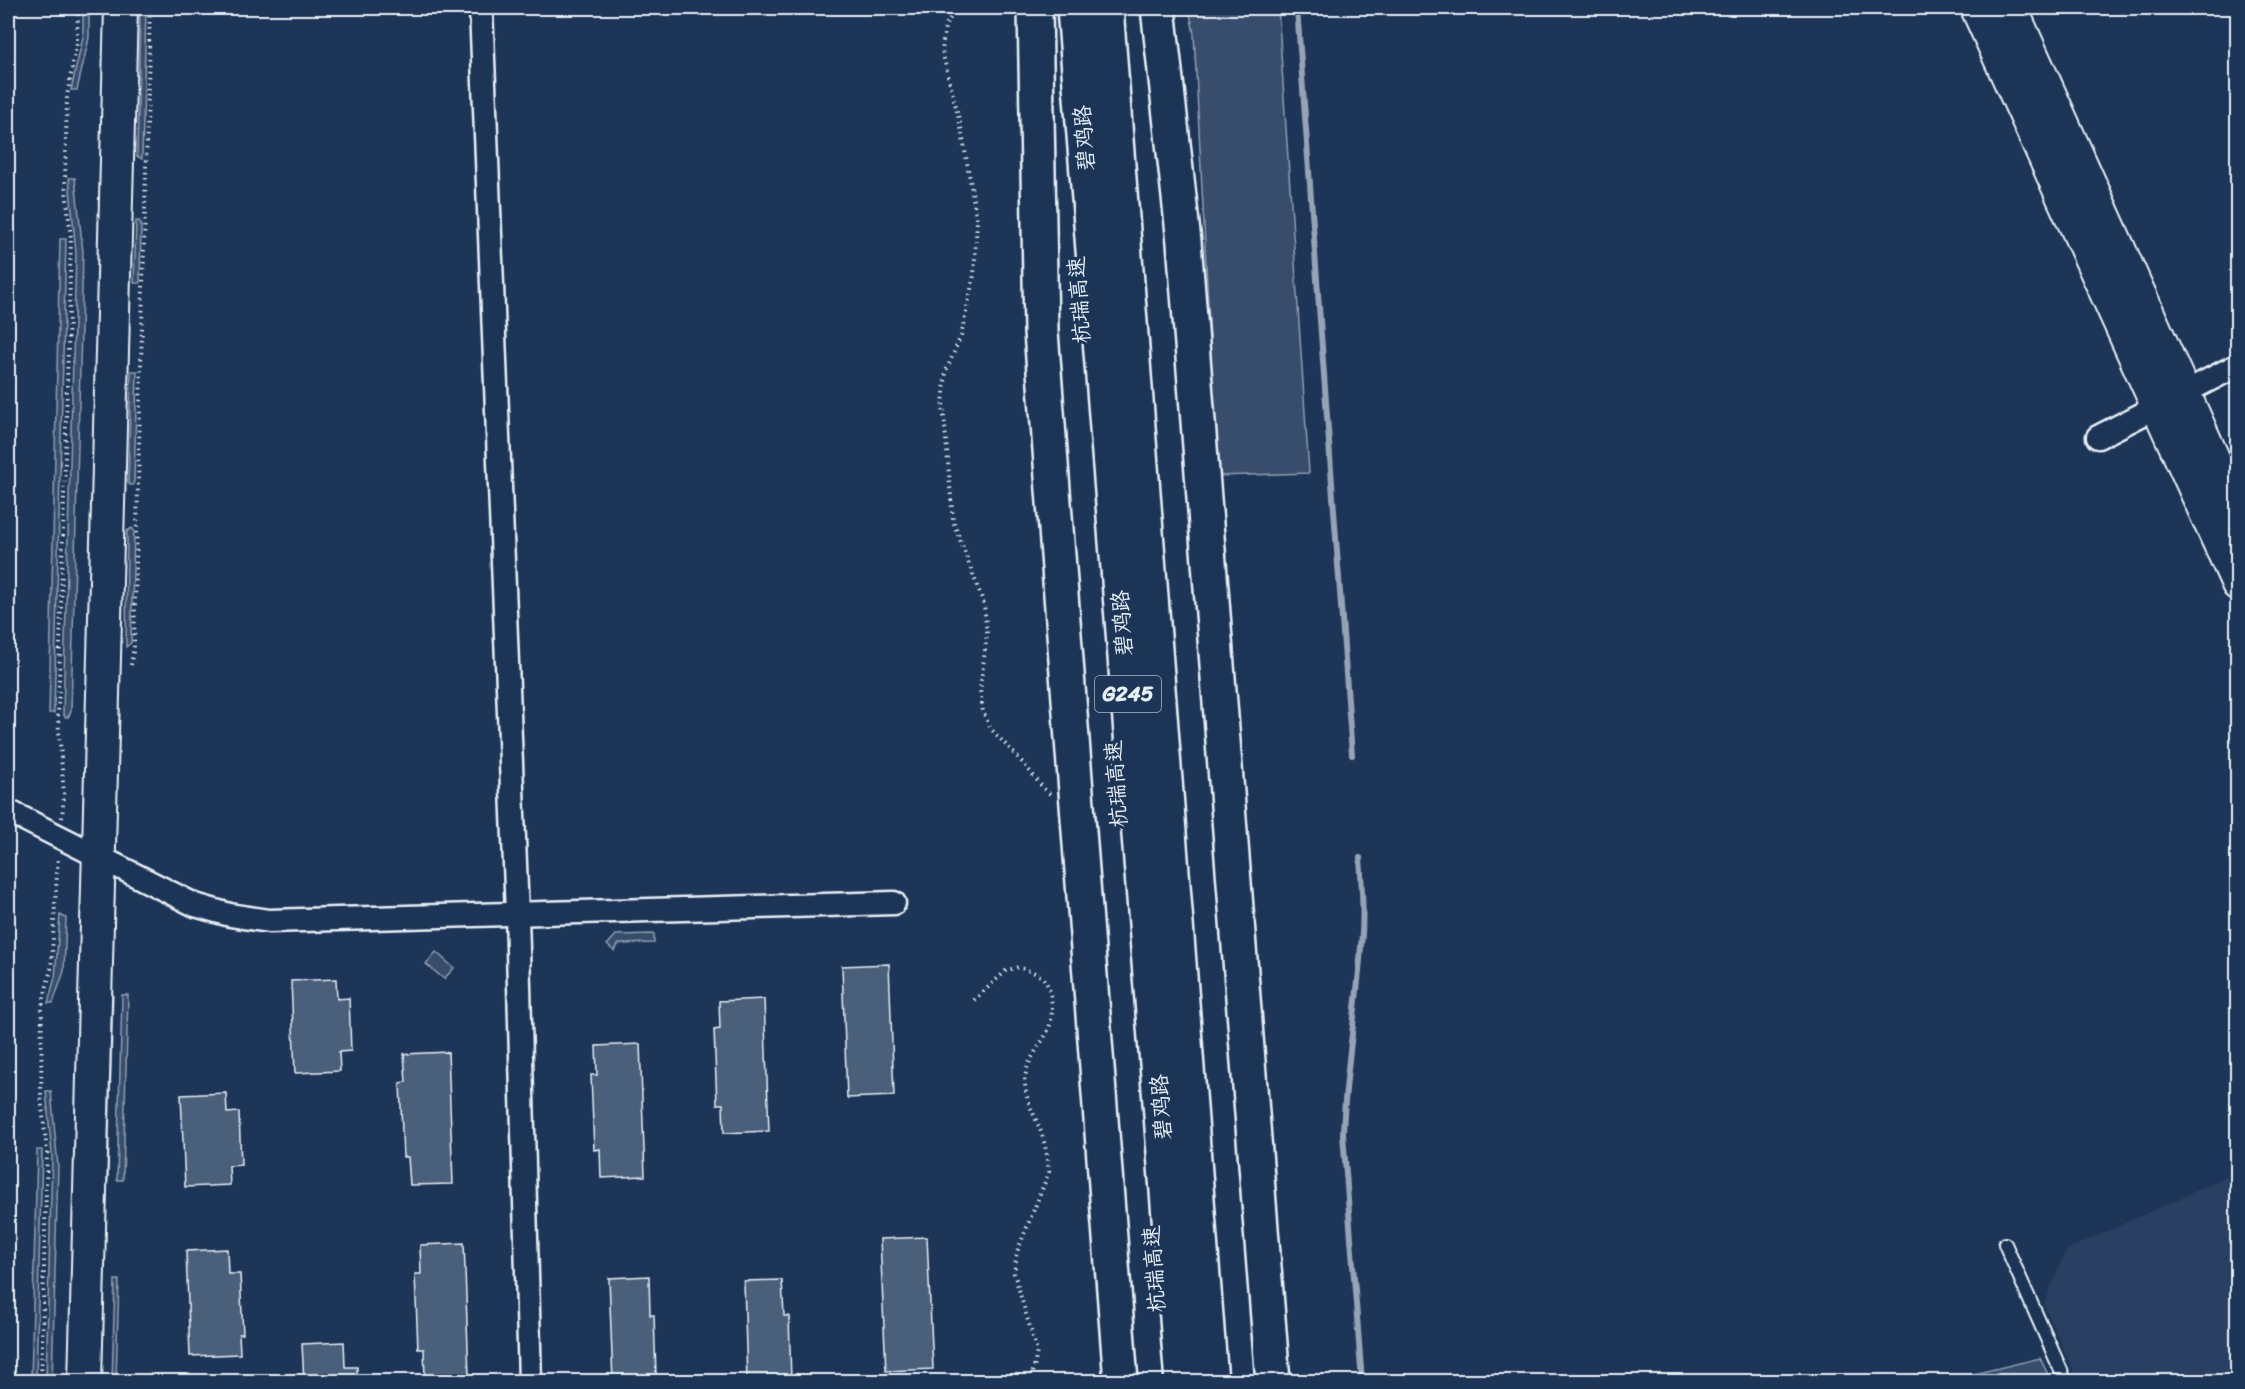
<svg xmlns="http://www.w3.org/2000/svg" width="2245" height="1389" font-family="Sriracha,'LXGW WenKai TC',sans-serif">
<rect width="100%" height="100%" fill="#1d3557"/>
<filter id="ink" filterUnits="userSpaceOnUse"><feTurbulence type="fractalNoise" baseFrequency=".0167" numOctaves="2"/><feDisplacementMap in="SourceGraphic" scale="12" xChannelSelector="R" yChannelSelector="G"/><feConvolveMatrix kernelMatrix="1 2 1 2 8 2 1 2 1" color-interpolation-filters="sRGB"/></filter>
<g filter="url(#ink)">
<!-- built -->
<path fill="#2a4162" d="M2237 1172V1381H2078L2044 1305 2066 1250Z"/>
<!-- green -->
<g fill="#374d6c" stroke="#909fb2" stroke-width="1.5">
<path d="M83 8H89V38L77 90H71L83 37Z"/>
<path d="M140 8H146L142 159 137 156Z"/>
<path d="M1189 8H1278L1309 473 1217 476 1194 34Z"/>
<path d="M69 178H75L83 252 71 712 68 717H65L63 713 76 253Z"/>
<path d="M136 221H139L141 224 140 283H134Z"/>
<path d="M60 239H66L54 713H49Z"/>
<path d="M131 371H137L134 481 133 485H130L128 483Z"/>
<path d="M132 528 134 531 131 643 126 647 127 531Z"/>
<path d="M60 915 66 918 64 971 53 1003H48L55 977Z"/>
<path d="M654 934V943L619 944 614 951 607 945 616 935Z"/>
<path d="M436 952 454 968 444 979 426 964Z"/>
<path d="M111 991 113 995 108 1180 106 1184H102Z"/>
<path d="M122 995H128L123 1180H117Z"/>
<path d="M46 1091H51L58 1166 52 1382 46 1381 52 1155Z"/>
<path d="M37 1150H42L36 1381 31 1382Z"/>
<path d="M115 1280H119L116 1381 112 1382Z"/>
<path d="M2040 1358 2051 1381H1946L1949 1380Z"/>
</g>
<g fill="none" stroke-linecap="round" stroke-linejoin="round">
<!-- stream -->
<g stroke="#95a4b5" stroke-width="6">
<path d="M1297 8 1352 755"/>
<path d="M1360 858C1362 887 1364 917 1361 946 1357 1009 1345 1071 1343 1134L1362 1382"/>
</g>
</g>
<!-- building -->
<g fill="#495e7a" stroke="#e8f1f8" stroke-width="1.5">
<path d="M889 964 894 1096 847 1098 842 966Z"/>
<path d="M336 979 337 999 349 998 351 1051 339 1052 340 1071 295 1073 291 981Z"/>
<path d="M764 999 769 1131 724 1133 723 1104H717L714 1030 720 1029 719 1001Z"/>
<path d="M640 1044 645 1176 601 1178 600 1149 594 1150 591 1075H597L596 1046Z"/>
<path d="M448 1052 453 1184 410 1185 408 1157H403L400 1083 406 1082 404 1054Z"/>
<path d="M226 1093 227 1113 239 1112 241 1165 229 1166 230 1185 185 1187 181 1095Z"/>
<path d="M927 1237 933 1369 886 1371 880 1239Z"/>
<path d="M464 1243 469 1375 425 1377 424 1349H418L415 1274H421L420 1245Z"/>
<path d="M227 1249 228 1274H240L243 1334H239L240 1354 190 1356 186 1251Z"/>
<path d="M649 1276 650 1315H654L656 1375H652L653 1382H613L609 1278Z"/>
<path d="M782 1280 784 1316H789L791 1381 747 1382 744 1281Z"/>
<path d="M344 1342 345 1367H357V1382H304L302 1344Z"/>
</g>
<g fill="none" stroke-linecap="round" stroke-linejoin="round">
<defs>
<path id="lane" d="M2005 1244 2066 1382"/>
<g id="street">
<path d="M481 8 517 914 530 1382"/>
<path d="M2098 437 2238 365"/>
<path d="M8 811 195 905 230 915 269 921 894 903"/>
</g>
<g id="secondary">
<path d="M1977 8 2238 584"/>
<path d="M2011 8 2238 514"/>
<path d="M85 1382 121 8"/>
</g>
<g id="highway">
<path d="M1035 8 1041 332 1121 1382"/>
<path d="M1074 8 1182 1382"/>
<path d="M1106 8 1211 1382"/>
<path d="M1158 8 1184 242 1273 1382"/>
</g>
</defs>
<!-- lane casing -->
<use href="#lane" stroke="#e8f1f8" stroke-width="16"/>
<!-- street casing -->
<use href="#street" stroke="#e8f1f8" stroke-width="27"/>
<!-- secondary casing -->
<use href="#secondary" stroke="#e8f1f8" stroke-width="36"/>
<!-- highway casing -->
<use href="#highway" stroke="#e8f1f8" stroke-width="38"/>
<!-- path -->
<g stroke="#e8f1f8" stroke-width="4" stroke-dasharray="1.5 4.5" stroke-linecap="butt">
<path d="M957 8 945 26 942 51 961 127 977 221 974 275 961 336 946 371 943 404 953 521 984 604 987 634 980 690 983 712 991 729 1024 764 1044 789 1050 794"/>
<path d="M131 665 134 646 150 8"/>
<path d="M62 818 64 794 58 718 71 238 65 181 67 96 77 41 78 8"/>
<path d="M974 1000 1006 971 1018 967C1026 970 1038 973 1043 978 1053 990 1054 1014 1049 1028 1041 1047 1025 1060 1025 1082 1025 1102 1037 1118 1042 1135 1046 1147 1048 1159 1049 1172L1017 1252 1014 1273 1037 1351 1034 1369 1028 1382"/>
<path d="M41 1382 47 1152 41 1097 42 1006 51 969 58 858"/>
</g>
<!-- lane -->
<use href="#lane" stroke="#1d3557" stroke-width="12"/>
<!-- street -->
<use href="#street" stroke="#1d3557" stroke-width="22"/>
<!-- secondary -->
<use href="#secondary" stroke="#1d3557" stroke-width="32"/>
<!-- highway -->
<use href="#highway" stroke="#1d3557" stroke-width="33"/>
</g>
</g>
<g text-anchor="middle" dominant-baseline="central" stroke-width="6" stroke-linejoin="round" paint-order="stroke">
<!-- shield labels -->
<rect fill="#1d3557" stroke="#abb9c8" stroke-width="1.5" x="1095" y="676" width="66" height="36" rx="4.5"/>
<g font-size="21" font-weight="bold" fill="#e8f1f8">
<text x="1128" y="694">G245</text>
</g>
<!-- street labels -->
<g font-size="22" fill="#e8f1f8" stroke="#1d3557">
<text transform="translate(1084 138) rotate(-94)">碧鸡路</text>
<text transform="translate(1079 300) rotate(-94)">杭瑞高速</text>
<text transform="translate(1122 623) rotate(-94)">碧鸡路</text>
<text transform="translate(1116 784) rotate(-94)">杭瑞高速</text>
<text transform="translate(1161 1107) rotate(-94)">碧鸡路</text>
<text transform="translate(1154 1269) rotate(-94)">杭瑞高速</text>
</g>
</g>
<!-- margin -->
<rect width="2245" height="1389" fill="none" stroke="#1d3557" stroke-width="30"/>
<rect x="15" y="15" width="2215" height="1359" fill="none" stroke="#e8f1f8" stroke-width="2" filter="url(#ink)"/>
</svg>
